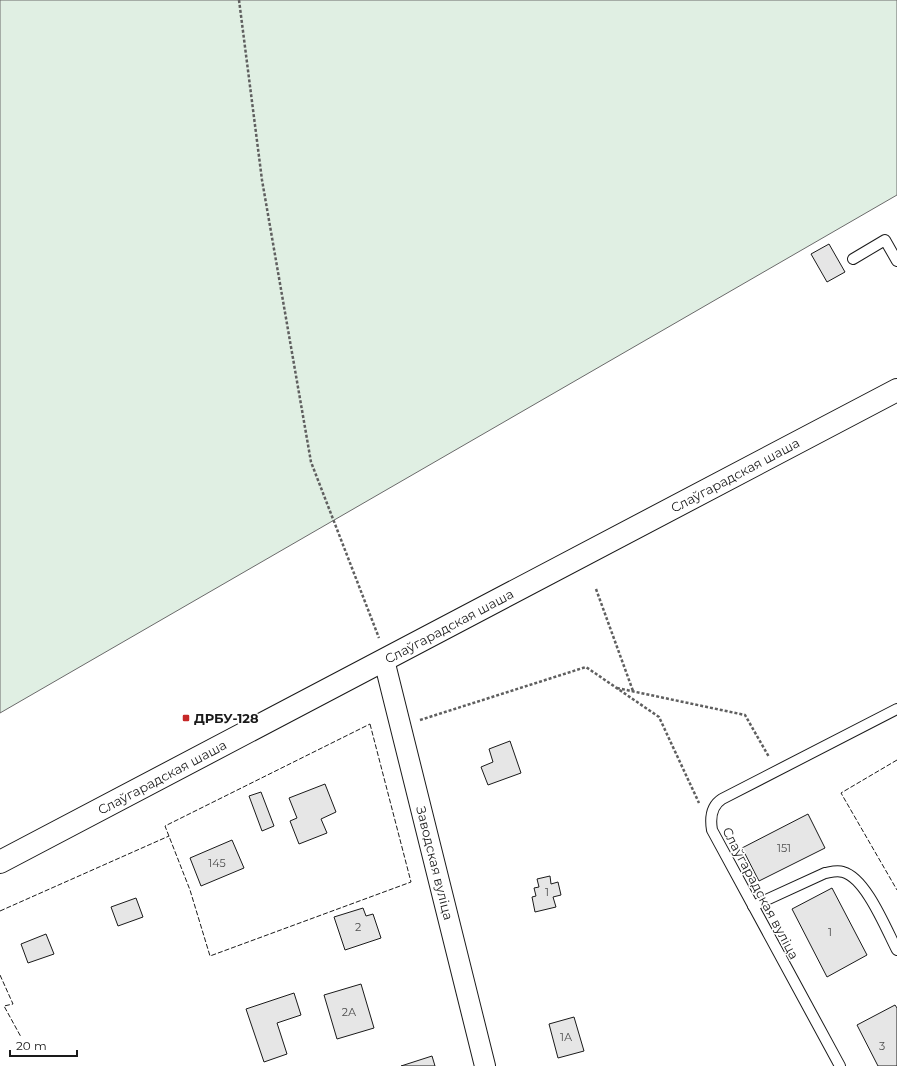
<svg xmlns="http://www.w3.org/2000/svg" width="897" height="1066" font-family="Montserrat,sans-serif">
<rect width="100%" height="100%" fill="#fff"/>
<!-- green -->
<path fill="#e0efe3" stroke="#6a6a6a" d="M0 0H897V195L0 713Z"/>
<!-- building -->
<g fill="#e6e6e6" stroke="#1a1a1a">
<path d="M829 244 845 272 827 282 811 254Z"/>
<path d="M510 741 521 773 488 785 481 767 493 762 489 749Z"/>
<path d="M325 784 336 812 321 819 327 833 299 844 290 821 297 818 289 798Z"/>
<path d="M261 792 274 826 262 831 249 796Z"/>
<path d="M808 814 825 848 759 881 742 848Z"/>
<path d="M232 840 244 868 201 886 190 858Z"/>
<path d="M550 876 551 884 558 882 561 895 553 897 556 907 535 912 532 897 536 896 534 888 539 887 537 879Z"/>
<path d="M832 888 867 955 827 977 792 909Z"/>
<path d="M136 898 143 917 118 926 111 907Z"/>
<path d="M363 908 366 916 373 914 381 938 345 950 334 917Z"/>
<path d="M46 934 54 954 28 963 21 944Z"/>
<path d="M361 984 374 1028 337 1039 324 995Z"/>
<path d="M294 993 301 1015 277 1023 287 1054 264 1062 246 1009Z"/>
<path d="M895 1005 897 1008V1066H878L857 1025Z"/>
<path d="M574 1017 584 1051 558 1058 549 1024Z"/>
<path d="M432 1056 435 1066H401Z"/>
</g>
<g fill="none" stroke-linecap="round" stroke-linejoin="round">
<defs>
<g id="lane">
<path d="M853 259 885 240 897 261"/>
<path d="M753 906 825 873C831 872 837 870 843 872 866 878 886 929 897 950"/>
<path d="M840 1066 712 830C710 818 711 806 722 799L897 709"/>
</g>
<path id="street" d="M384 660 485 1066"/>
<path id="primary" d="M0 862 897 390"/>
</defs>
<!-- lane casing -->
<use href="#lane" stroke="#1a1a1a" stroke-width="12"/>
<!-- street casing -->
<use href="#street" stroke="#1a1a1a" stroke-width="22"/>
<!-- primary casing -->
<use href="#primary" stroke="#1a1a1a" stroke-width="24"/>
<!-- path -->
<g stroke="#5f5f5f" stroke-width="2.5" stroke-dasharray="3 2" stroke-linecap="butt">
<path d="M239 0 262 180 311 462 379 638"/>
<path d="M596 589 633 691"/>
<path d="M617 688 745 715 769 757"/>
<path d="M420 720 586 667 659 717 699 803"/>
</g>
<!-- lane -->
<use href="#lane" stroke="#fff" stroke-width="10"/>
<!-- street -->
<use href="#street" stroke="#fff" stroke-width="20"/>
<!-- primary -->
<use href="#primary" stroke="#fff" stroke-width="22"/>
<!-- fence -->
<g stroke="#1a1a1a" stroke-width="1" stroke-dasharray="5 2" stroke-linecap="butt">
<path d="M370 724 411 882 210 956 190 890 165 826Z"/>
<path d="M897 760 841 793 897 890"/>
<path d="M0 911 169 836"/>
<path d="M0 975 13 1004 4 1006 21 1037"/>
</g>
</g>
<!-- markers -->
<rect fill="#c62828" stroke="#fff" stroke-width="1.5" x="182" y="714" width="8" height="8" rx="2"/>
<g text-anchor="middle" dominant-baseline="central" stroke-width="3" stroke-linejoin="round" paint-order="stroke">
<!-- number labels -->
<g font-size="11" fill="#4d4d4d">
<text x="784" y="848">151</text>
<text x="217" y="863">145</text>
<text x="547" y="892">1</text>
<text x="358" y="927">2</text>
<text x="830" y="932">1</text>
<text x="349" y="1012">2А</text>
<text x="566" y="1037">1А</text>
<text x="882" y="1046">3</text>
</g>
<!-- street labels -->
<g font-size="13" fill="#1a1a1a" stroke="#fff">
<text transform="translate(735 475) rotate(-28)">Слаўгарадская шаша</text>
<text transform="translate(449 626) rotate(-28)">Слаўгарадская шаша</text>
<text transform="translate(162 777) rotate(-28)">Слаўгарадская шаша</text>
<text transform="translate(435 863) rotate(76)">Заводская вуліца</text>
<text transform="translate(761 893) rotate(62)">Слаўгарадская вуліца</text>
</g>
<!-- poi labels -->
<g font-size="13" font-weight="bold" fill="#1a1a1a" stroke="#fff" text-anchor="start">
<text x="194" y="718">ДРБУ-128</text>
</g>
</g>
<!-- scale -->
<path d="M10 1050v6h67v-6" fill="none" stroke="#1a1a1a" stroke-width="2"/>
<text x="16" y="1050" font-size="12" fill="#1a1a1a" stroke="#ffffff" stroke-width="3" paint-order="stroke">20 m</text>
</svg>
